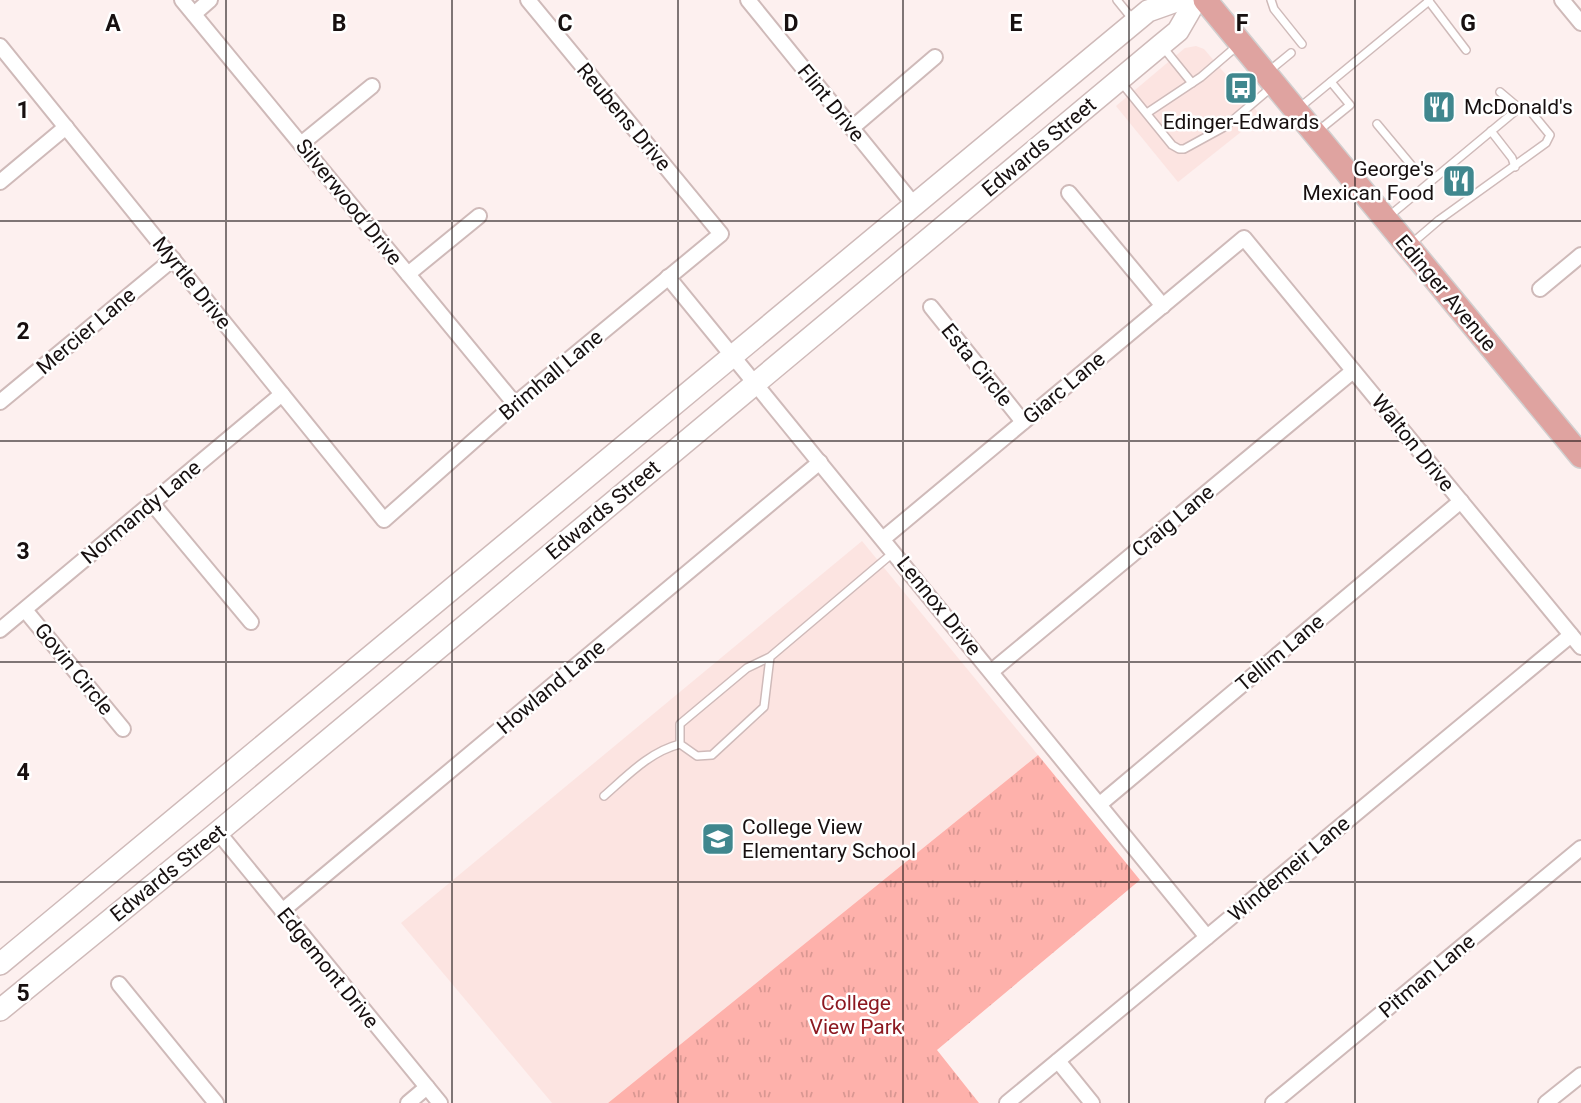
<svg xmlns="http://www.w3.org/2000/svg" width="1581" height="1103" font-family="Roboto,sans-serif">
<defs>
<pattern id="park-tufts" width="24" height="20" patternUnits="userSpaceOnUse" patternTransform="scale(1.75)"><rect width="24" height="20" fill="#feb1ab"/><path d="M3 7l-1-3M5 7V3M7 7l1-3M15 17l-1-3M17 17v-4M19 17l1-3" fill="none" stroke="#d99792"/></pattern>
</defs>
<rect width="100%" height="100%" fill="#fdf0ef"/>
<!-- built -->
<g fill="#fce4e1">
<path d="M1196 46 1204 49 1261 116 1178 182 1116 106 1185 48Z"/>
<path d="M862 541 1038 755 608 1103H552L401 923Z"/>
</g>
<!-- park -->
<path fill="url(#park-tufts)" d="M1038 755 1140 880 937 1050 979 1103H608Z"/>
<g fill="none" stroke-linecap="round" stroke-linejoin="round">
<defs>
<g id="service">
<path d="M1117 0 1134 21"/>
<path d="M1271 0 1274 9 1302 44"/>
<path d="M1428 0 1466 50"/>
<path d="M1162 46 1192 83"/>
<path d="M1269 71 1291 53"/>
<path d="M1120 81 1172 145 1179 149H1184L1226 126 1273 86"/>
<path d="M1299 108 1429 1"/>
<path d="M1147 113 1201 77 1237 46"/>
<path d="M1377 124 1412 166"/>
<path d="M1318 131 1350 105 1331 82"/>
<path d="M1491 131 1512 158 1515 167"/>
<path d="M1388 217 1519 108"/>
<path d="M1411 244 1439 220 1546 143 1550 135 1527 107 1519 108 1500 92"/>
<path d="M770 657 764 707 712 755 697 756 680 744V724L747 668 770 657 894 552"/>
<path d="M604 796C627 776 649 752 680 744"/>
</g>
<g id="minor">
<path d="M182 0 515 404"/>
<path d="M748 0 915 206"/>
<path d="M1562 0 1581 23"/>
<path d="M194 14 210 0"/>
<path d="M0 46 384 520 515 404 721 234 528 0"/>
<path d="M852 128 935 57"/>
<path d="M301 144 372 86"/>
<path d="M0 182 66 127"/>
<path d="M1069 193 1163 306"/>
<path d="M408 274 479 216"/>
<path d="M668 277 1207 937"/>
<path d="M1540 289 1581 255"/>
<path d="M931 307 1023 422"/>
<path d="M0 402 173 259"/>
<path d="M151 502 251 622"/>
<path d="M884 538 1244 238 1581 647"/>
<path d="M25 610 123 729"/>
<path d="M0 630 282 394"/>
<path d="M992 671 1353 371"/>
<path d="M1100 804 1461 501"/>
<path d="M218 832 440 1103"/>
<path d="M282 911 820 462"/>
<path d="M119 984 216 1103"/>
<path d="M1058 1061 1092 1103"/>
<path d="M408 1103 427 1087"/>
<path d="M1007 1103 1571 635"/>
<path d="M1273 1103 1581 848"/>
<path d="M1546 1103 1581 1075"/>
</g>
<g id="secondary">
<path d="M0 964 1148 11 1179 0"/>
<path d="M0 1010 218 832 1161 45 1178 31 1196 0"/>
</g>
<path id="primary" d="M1205 0 1581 456"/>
</defs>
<!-- service casing -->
<use href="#service" stroke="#cfbab9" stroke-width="10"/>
<!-- minor casing -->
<use href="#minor" stroke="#cfbab9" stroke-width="18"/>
<!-- secondary casing -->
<use href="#secondary" stroke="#cfbab9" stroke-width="24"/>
<!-- primary casing -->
<use href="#primary" stroke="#d1cfcf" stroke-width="26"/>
<!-- service -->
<use href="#service" stroke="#fff" stroke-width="7"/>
<!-- minor -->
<use href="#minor" stroke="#fff" stroke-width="14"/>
<!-- secondary -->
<use href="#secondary" stroke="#fff" stroke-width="21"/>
<!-- primary -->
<use href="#primary" stroke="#dfa3a0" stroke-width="23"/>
</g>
<!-- grid -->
<path fill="none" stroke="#171010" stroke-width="2" stroke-opacity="0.55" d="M226 0V1103M452 0V1103M678 0V1103M903 0V1103M1129 0V1103M1355 0V1103M0 221H1581M0 441H1581M0 662H1581M0 882H1581"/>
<!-- icons -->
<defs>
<symbol id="bus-square" viewBox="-11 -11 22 22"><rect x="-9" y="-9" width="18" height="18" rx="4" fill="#40878e" stroke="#fff"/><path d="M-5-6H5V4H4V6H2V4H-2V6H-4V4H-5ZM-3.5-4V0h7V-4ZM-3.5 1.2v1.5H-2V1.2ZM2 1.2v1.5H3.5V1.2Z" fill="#fff"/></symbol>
<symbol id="restaurant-square" viewBox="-11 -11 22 22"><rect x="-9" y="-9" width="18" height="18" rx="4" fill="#40878e" stroke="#fff"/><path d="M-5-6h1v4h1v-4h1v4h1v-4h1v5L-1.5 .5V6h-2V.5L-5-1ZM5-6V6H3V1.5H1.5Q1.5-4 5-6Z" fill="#fff"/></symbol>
<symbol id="school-square" viewBox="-11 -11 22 22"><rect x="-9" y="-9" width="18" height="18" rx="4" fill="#40878e" stroke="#fff"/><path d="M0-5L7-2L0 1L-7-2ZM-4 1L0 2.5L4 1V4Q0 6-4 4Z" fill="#fff"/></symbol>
</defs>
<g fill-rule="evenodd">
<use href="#bus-square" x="1222" y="69" width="38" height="38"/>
<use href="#restaurant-square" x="1420" y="88" width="38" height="38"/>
<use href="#restaurant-square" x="1440" y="162" width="38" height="38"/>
<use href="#school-square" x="699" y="820" width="38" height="38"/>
</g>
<g text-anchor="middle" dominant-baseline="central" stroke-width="5" stroke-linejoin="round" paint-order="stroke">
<!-- street labels -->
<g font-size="21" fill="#171010" stroke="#fff">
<text transform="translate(831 103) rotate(51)">Flint Drive</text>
<text transform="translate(624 117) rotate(50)">Reubens Drive</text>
<text transform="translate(1039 147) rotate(-40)">Edwards Street</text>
<text transform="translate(349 202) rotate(51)">Silverwood Drive</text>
<text transform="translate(192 283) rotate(51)">Myrtle Drive</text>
<text transform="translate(1446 293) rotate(50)">Edinger Avenue</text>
<text transform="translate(86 331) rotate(-40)">Mercier Lane</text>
<text transform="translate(977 365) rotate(51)">Esta Circle</text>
<text transform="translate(551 375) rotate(-40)">Brimhall Lane</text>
<text transform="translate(1064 388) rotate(-40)">Giarc Lane</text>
<text transform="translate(1413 443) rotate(51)">Walton Drive</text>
<text transform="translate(603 510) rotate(-40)">Edwards Street</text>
<text transform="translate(141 512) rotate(-40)">Normandy Lane</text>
<text transform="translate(1173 521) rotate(-40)">Craig Lane</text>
<text transform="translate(939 606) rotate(51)">Lennox Drive</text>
<text transform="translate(1280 653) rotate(-40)">Tellim Lane</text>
<text transform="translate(74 669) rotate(51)">Govin Circle</text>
<text transform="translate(551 687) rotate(-40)">Howland Lane</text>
<text transform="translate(1289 869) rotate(-40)">Windemeir Lane</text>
<text transform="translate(168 873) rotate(-39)">Edwards Street</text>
<text transform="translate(328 968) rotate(51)">Edgemont Drive</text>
<text transform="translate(1427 976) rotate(-40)">Pitman Lane</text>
</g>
<!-- poi labels -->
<g font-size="21" fill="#171010" stroke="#fff" text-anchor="start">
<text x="1464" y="107">McDonald's</text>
<text x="1241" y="122" text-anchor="middle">Edinger-Edwards</text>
<text x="1434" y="169" text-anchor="end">George's<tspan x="1434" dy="24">Mexican Food</tspan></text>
<text x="742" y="827">College View<tspan x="742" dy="24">Elementary School</tspan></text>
</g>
<!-- park labels -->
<g font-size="21" fill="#8c1820" stroke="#fff">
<text x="856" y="1003">College<tspan x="856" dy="24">View Park</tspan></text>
</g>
</g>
<g font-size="23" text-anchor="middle" font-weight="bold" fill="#171010" stroke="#fff" stroke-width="5" stroke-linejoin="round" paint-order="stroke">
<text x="113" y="31">A</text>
<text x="339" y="31">B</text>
<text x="565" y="31">C</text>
<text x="791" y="31">D</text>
<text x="1016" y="31">E</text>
<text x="1242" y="31">F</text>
<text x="1468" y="31">G</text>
<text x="23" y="118">1</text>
<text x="23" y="339">2</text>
<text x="23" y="559">3</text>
<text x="23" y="780">4</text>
<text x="23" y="1001">5</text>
</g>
</svg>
